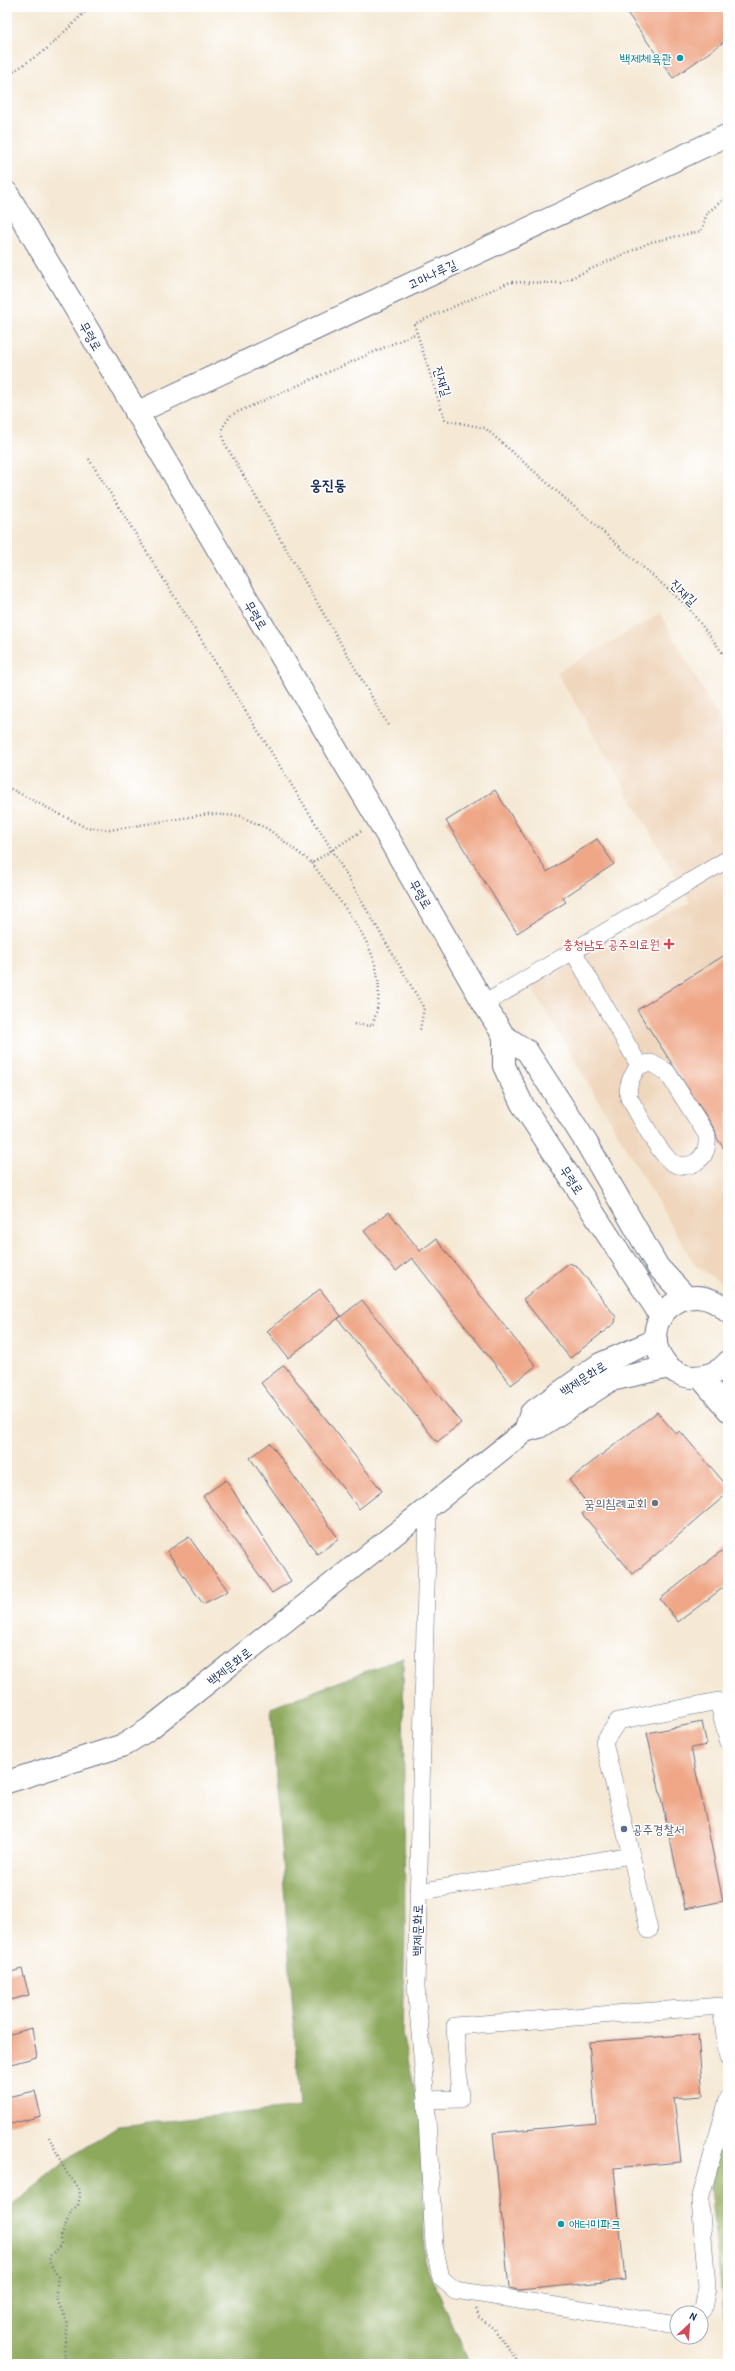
<svg xmlns="http://www.w3.org/2000/svg" width="735" height="2371" font-family="'Patrick Hand','Poor Story',sans-serif">
<rect width="100%" height="100%" fill="#fff"/>
<filter id="ink" filterUnits="userSpaceOnUse"><feTurbulence type="fractalNoise" baseFrequency=".025" numOctaves="2"/><feDisplacementMap in="SourceGraphic" scale="8" xChannelSelector="R" yChannelSelector="G"/><feConvolveMatrix kernelMatrix="1 2 1 2 8 2 1 2 1" color-interpolation-filters="sRGB"/></filter>
<filter id="wash" filterUnits="userSpaceOnUse"><feTurbulence type="fractalNoise" baseFrequency=".012" numOctaves="4" result="noise"/><feDisplacementMap in="SourceGraphic" scale="16" xChannelSelector="R" yChannelSelector="G"/><feGaussianBlur stdDeviation="0.9" result="paint"/><feColorMatrix in="noise" values="0 0 0 0 0 0 0 0 0 0 0 0 0 0 0 0 0 1.4 0 .05"/><feComposite in="paint" operator="in"/></filter>
<g filter="url(#wash)">
<rect width="100%" height="100%" fill="#f5e9d5"/>
<!-- built -->
<path fill="#efd6bc" d="M660 614 722 724 728 732V1287L695 1265 531 986 691 902 557 672Z"/>
<!-- forest -->
<g fill="#8da95b" stroke="#546c5c">
<path d="M403 1657 405 1932 402 2034 424 2130V2260L470 2364H7V2210L71 2157 119 2126 300 2107 271 1708Z"/>
<path d="M728 2107V2351L705 2142Z"/>
</g>
<g id="blocks">
<!-- building -->
<g fill="#efa788">
<path d="M623 7H728V39L673 78Z"/>
<path d="M495 790 547 872 597 839 614 864 563 898 566 902 517 933 446 821Z"/>
<path d="M728 953V1155L717 1138 715 1130 637 1010Z"/>
<path d="M389 1212 420 1251 436 1239 536 1366 511 1385 412 1258 396 1271 364 1231Z"/>
<path d="M569 1263 577 1266 616 1317 615 1323 570 1358 523 1299Z"/>
<path d="M320 1289 341 1316 288 1358 267 1331Z"/>
<path d="M362 1300 461 1423 437 1442 338 1319Z"/>
<path d="M284 1365 382 1491 359 1509 261 1383Z"/>
<path d="M657 1412 676 1434 680 1431 728 1487V1493L633 1574 582 1514 590 1507 569 1480Z"/>
<path d="M270 1443 339 1539 317 1554 250 1458Z"/>
<path d="M226 1480 291 1581 272 1593 203 1496Z"/>
<path d="M189 1537 228 1591 203 1604 167 1551Z"/>
<path d="M728 1546V1584L678 1622 660 1599Z"/>
<path d="M702 1722 707 1745 691 1748 723 1901 685 1909 647 1733Z"/>
<path d="M22 1969 29 1995 7 2001V1973Z"/>
<path d="M32 2028 37 2057 7 2065V2035Z"/>
<path d="M698 2034 703 2096 674 2098 681 2162 614 2168 625 2280 519 2290 509 2288 493 2133 596 2123 589 2042Z"/>
<path d="M35 2091 41 2116 7 2125V2097Z"/>
</g>
</g>
</g>
<g filter="url(#ink)">
<use href="#blocks" fill-opacity="0" stroke="#677088" stroke-width="1"/>
<g fill="none" stroke-linecap="round" stroke-linejoin="round">
<defs>
<g id="minor">
<path d="M573 951 639 1065"/>
<path d="M484 1004 728 859"/>
<path d="M651 1063 667 1072 707 1135C708 1146 706 1156 696 1162 689 1167 677 1167 670 1161 654 1146 641 1117 629 1098 626 1085 632 1076 639 1065Z"/>
<path d="M428 1509 416 1987 426 2100 434 2245 441 2278 455 2290 677 2325"/>
<path d="M418 1892 631 1855"/>
<path d="M649 1930 604 1742 618 1721 718 1701 728 1741"/>
<path d="M426 2100 460 2099 455 2026 721 2006 728 2058"/>
<path d="M699 2313 703 2309 707 2287 700 2200 728 2099"/>
</g>
<g id="major">
<path d="M7 193 378 820 484 1004 504 1036 527 1051 586 1142 658 1267 686 1297"/>
<path d="M136 413 728 135"/>
<path d="M504 1036V1066L522 1104 661 1316"/>
<path d="M728 1312C689 1271 631 1322 666 1364 672 1371 683 1377 693 1377 707 1377 719 1373 728 1362"/>
<path d="M700 1377 728 1410"/>
<path d="M525 1431 531 1413 600 1364 656 1340"/>
<path d="M7 1782 124 1745 149 1729 525 1431 539 1427 611 1380 669 1367"/>
</g>
</defs>
<!-- minor casing -->
<use href="#minor" stroke="#677088" stroke-width="18"/>
<!-- major casing -->
<use href="#major" stroke="#677088" stroke-width="24"/>
<!-- path -->
<g stroke="#677088" stroke-width="2.5" stroke-dasharray="1 3" stroke-linecap="butt">
<path d="M7 76 48 48 90 7"/>
<path d="M728 196 707 213 701 231 651 242 560 283 510 282 414 324 445 420 485 428 687 606 728 660"/>
<path d="M89 459 332 850 424 1008 420 1030"/>
<path d="M388 725 224 442 222 428 231 415 417 333"/>
<path d="M7 787 85 827 110 830 208 814 240 816 268 829 312 863 363 830"/>
<path d="M312 863C347 914 397 959 372 1026L352 1024"/>
<path d="M49 2137 66 2172 79 2188 80 2196 78 2205 71 2211 61 2237V2245L50 2256 49 2261 58 2277 56 2293 58 2302 68 2324 64 2349 66 2364"/>
<path d="M476 2309 479 2317 494 2329 520 2364"/>
</g>
<!-- minor -->
<use href="#minor" stroke="#fff" stroke-width="17"/>
<!-- major -->
<use href="#major" stroke="#fff" stroke-width="22"/>
</g>
</g>
<!-- markers -->
<g fill="#0f9aa8" stroke="#fff" stroke-width="1.5">
<circle cx="680" cy="58" r="4"/>
<circle cx="561" cy="2224" r="4"/>
</g>
<path fill="#e0444e" stroke="#fff" stroke-width="1.5" d="M667 938h4v4h4v4h-4v4h-4v-4h-4v-4h4z"/>
<circle fill="#6b7280" stroke="#fff" stroke-width="1.5" cx="655" cy="1503" r="4"/>
<circle fill="#5c6f8a" stroke="#fff" stroke-width="1.5" cx="624" cy="1829" r="4"/>
<g text-anchor="middle" dominant-baseline="central" stroke-width="3" stroke-linejoin="round" paint-order="stroke">
<!-- culture labels -->
<g font-size="13" fill="#0d838f" stroke="#fff" text-anchor="end">
<text x="672" y="58">백제체육관</text>
<text x="569" y="2224" text-anchor="start">애터미파크</text>
</g>
<!-- street labels -->
<g font-size="13" fill="#1b2f5e" stroke="#fff">
<text transform="translate(432 274) rotate(-25)">고마나루길</text>
<text transform="translate(91 336) rotate(60)">무령로</text>
<text transform="translate(443 381) rotate(72)">진재길</text>
<text transform="translate(684 592) rotate(44)">진재길</text>
<text transform="translate(256 615) rotate(59)">무령로</text>
<text transform="translate(421 894) rotate(60)">무령로</text>
<text transform="translate(572 1180) rotate(57)">무령로</text>
<text transform="translate(583 1378) rotate(-33)">백제문화로</text>
<text transform="translate(229 1666) rotate(-38)">백제문화로</text>
<text transform="translate(417 1930) rotate(-89)">백제문화로</text>
</g>
<!-- health labels -->
<g font-size="13" fill="#be3a42" stroke="#fff" text-anchor="end">
<text x="660" y="944">충청남도 공주의료원</text>
</g>
<!-- worship labels -->
<g font-size="13" fill="#5b616d" stroke="#fff" text-anchor="end">
<text x="647" y="1503">꿈의침례교회</text>
</g>
<!-- service labels -->
<g font-size="13" fill="#4e5e75" stroke="#fff" text-anchor="start">
<text x="632" y="1829">공주경찰서</text>
</g>
<!-- quarter labels -->
<g font-size="15" font-weight="bold" fill="#1b2f5e" stroke="#fff">
<text x="328" y="484">웅진동</text>
</g>
</g>
<!-- margin -->
<rect width="735" height="2371" fill="none" stroke="#fff" stroke-width="24"/>
<!-- north arrow -->
<g transform="translate(689 2325) rotate(26)"><circle r="19" fill="#ffffff" stroke="#a4acbf"/>
<path d="M0-3L7 15L0 10L-7 15Z" fill="#d1495b"/>
<text y="-6" font-size="11" font-weight="bold" text-anchor="middle" fill="#1b2f5e">N</text>
</g>
</svg>
